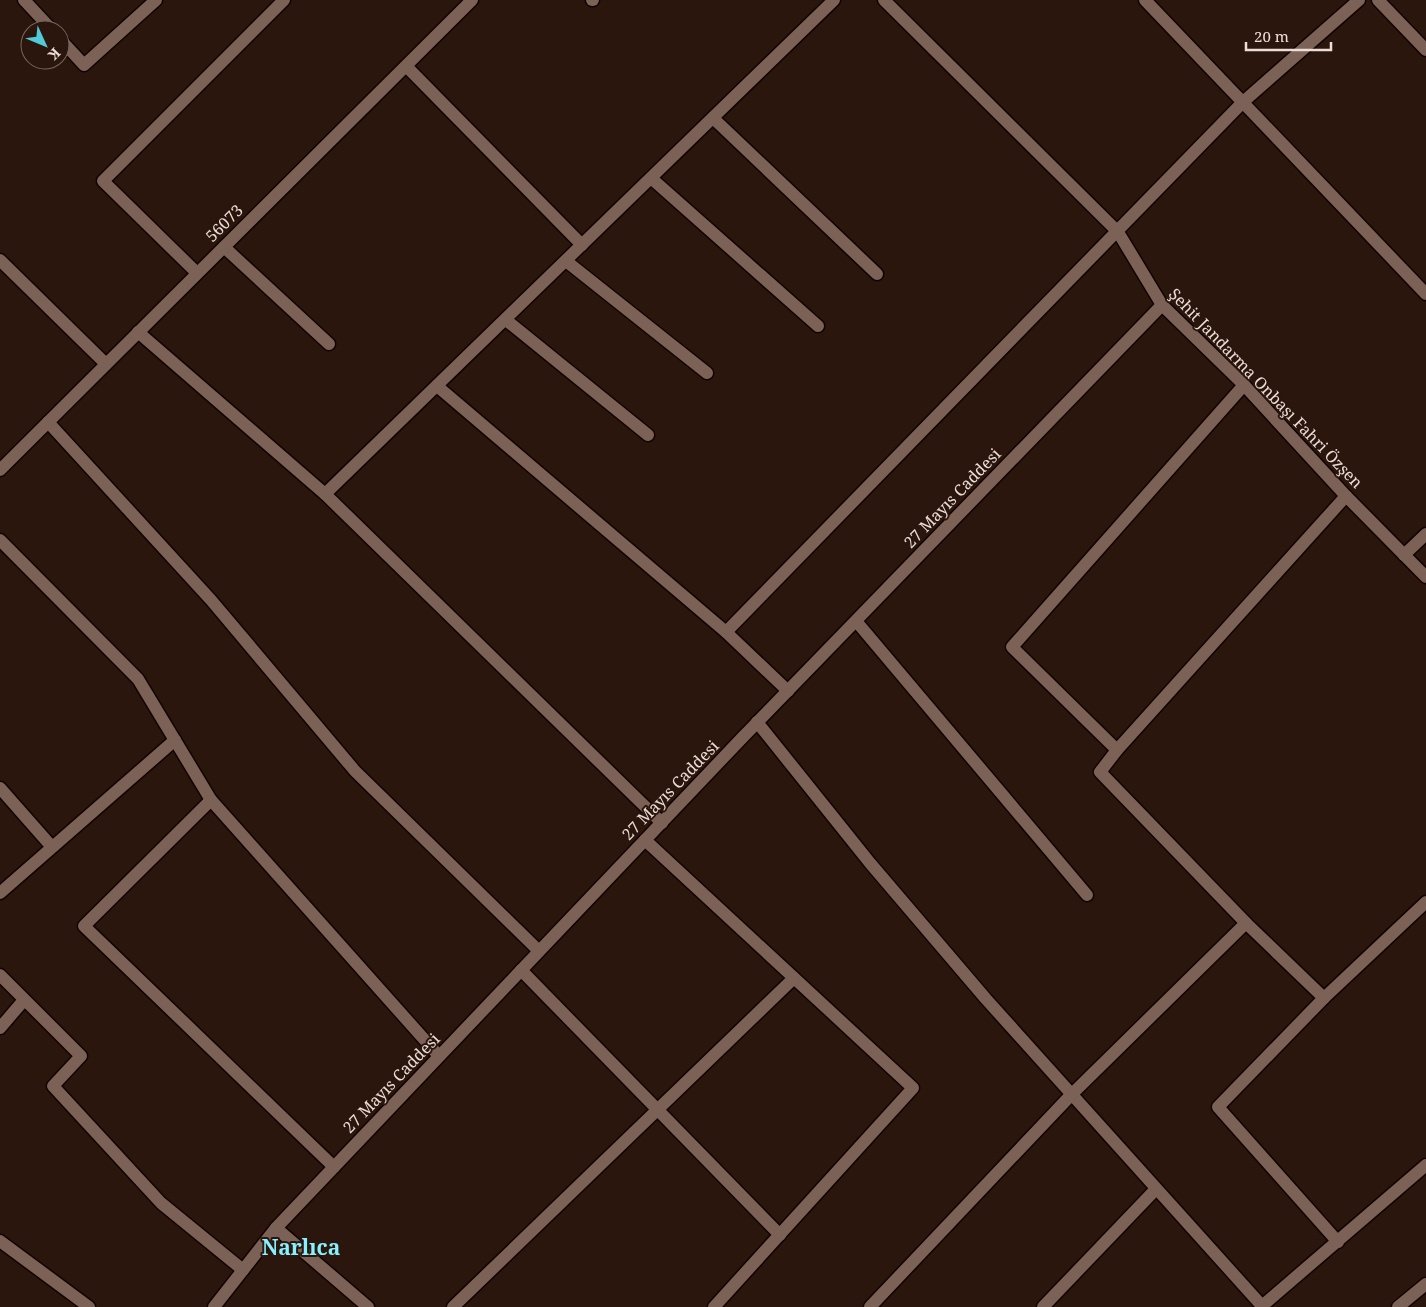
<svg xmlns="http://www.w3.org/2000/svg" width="1426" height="1307" font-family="'Noto Serif',serif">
<rect width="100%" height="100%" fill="#2b160d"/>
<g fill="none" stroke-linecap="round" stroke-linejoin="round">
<defs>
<g id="minor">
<path d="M24 0 52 30"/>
<path d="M592 0H593"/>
<path d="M884 0 1118 232 1162 305 1244 385 1346 496 1426 577"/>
<path d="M1145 0 1426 294"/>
<path d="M1378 0 1426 50"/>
<path d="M60 39 84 65 156 0"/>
<path d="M406 66 582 245"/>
<path d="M713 118 877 274"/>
<path d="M651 178 818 326"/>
<path d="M224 247 329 344"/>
<path d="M0 260 106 364"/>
<path d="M566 261 707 373"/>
<path d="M197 273 103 181 284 0"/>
<path d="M506 320 648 435"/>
<path d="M138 332 325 494 662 823"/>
<path d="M437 386 726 632 788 691"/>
<path d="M48 422 211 600 355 771 539 951"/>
<path d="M0 470 472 0"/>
<path d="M325 494 834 0"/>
<path d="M0 540 138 679 211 800 439 1056"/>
<path d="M1404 555 1426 534"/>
<path d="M856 621 1087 895"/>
<path d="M726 632 1243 102 1359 0"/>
<path d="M757 722 870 863 986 999 1263 1307"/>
<path d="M1117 750 1012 647 1244 385"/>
<path d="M0 788 52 847"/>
<path d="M211 800 84 926 334 1167"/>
<path d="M645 840 913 1088 714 1307"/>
<path d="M0 893 175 740"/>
<path d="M521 970 780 1235"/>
<path d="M0 975 81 1056 53 1086 161 1203 243 1270"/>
<path d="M1324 998 1246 923 1100 772 1117 750 1346 496"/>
<path d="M0 1028 24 1000"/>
<path d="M276 1228 368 1307"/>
<path d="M0 1241 89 1307"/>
<path d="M1338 1242 1218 1107 1324 998 1426 902"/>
<path d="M1262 1306 1426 1165"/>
<path d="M214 1307 276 1228 334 1167 742 738 1162 305"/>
<path d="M453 1307 794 978"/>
<path d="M870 1307 1071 1095 1246 923"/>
<path d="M1043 1307 1156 1189"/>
<path d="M1398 1307 1426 1284"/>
</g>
</defs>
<!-- minor casing -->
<use href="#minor" stroke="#120300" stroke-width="15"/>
<!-- minor -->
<use href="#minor" stroke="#7b6156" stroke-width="12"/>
</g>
<g text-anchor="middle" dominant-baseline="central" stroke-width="4" stroke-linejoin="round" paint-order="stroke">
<!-- street labels -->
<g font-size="16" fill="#ecddd7" stroke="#2b160d">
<text transform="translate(224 223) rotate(-45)">56073</text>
<text transform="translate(1266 388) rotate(46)">Şehit Jandarma Onbaşı Fahri Özşen</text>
<text transform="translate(952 498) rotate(-46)">27 Mayıs Caddesi</text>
<text transform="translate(670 790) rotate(-46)">27 Mayıs Caddesi</text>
<text transform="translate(391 1083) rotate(-46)">27 Mayıs Caddesi</text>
</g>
<!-- district labels -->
<g font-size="21" font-weight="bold" fill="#87f1fd" stroke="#2b160d">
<text x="301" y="1247">Narlıca</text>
</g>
</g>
<!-- north arrow -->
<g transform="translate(45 45) rotate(134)"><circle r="24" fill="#2b160d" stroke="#78665e"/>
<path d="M0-4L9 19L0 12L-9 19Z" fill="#52cbd8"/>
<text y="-8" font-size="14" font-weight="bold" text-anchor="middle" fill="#ecddd7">K</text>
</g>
<!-- scale -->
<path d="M1246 42v8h85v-8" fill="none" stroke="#ecddd7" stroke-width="2.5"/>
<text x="1254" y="42" font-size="15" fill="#ecddd7" stroke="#2b160d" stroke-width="4" paint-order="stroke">20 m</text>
</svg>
